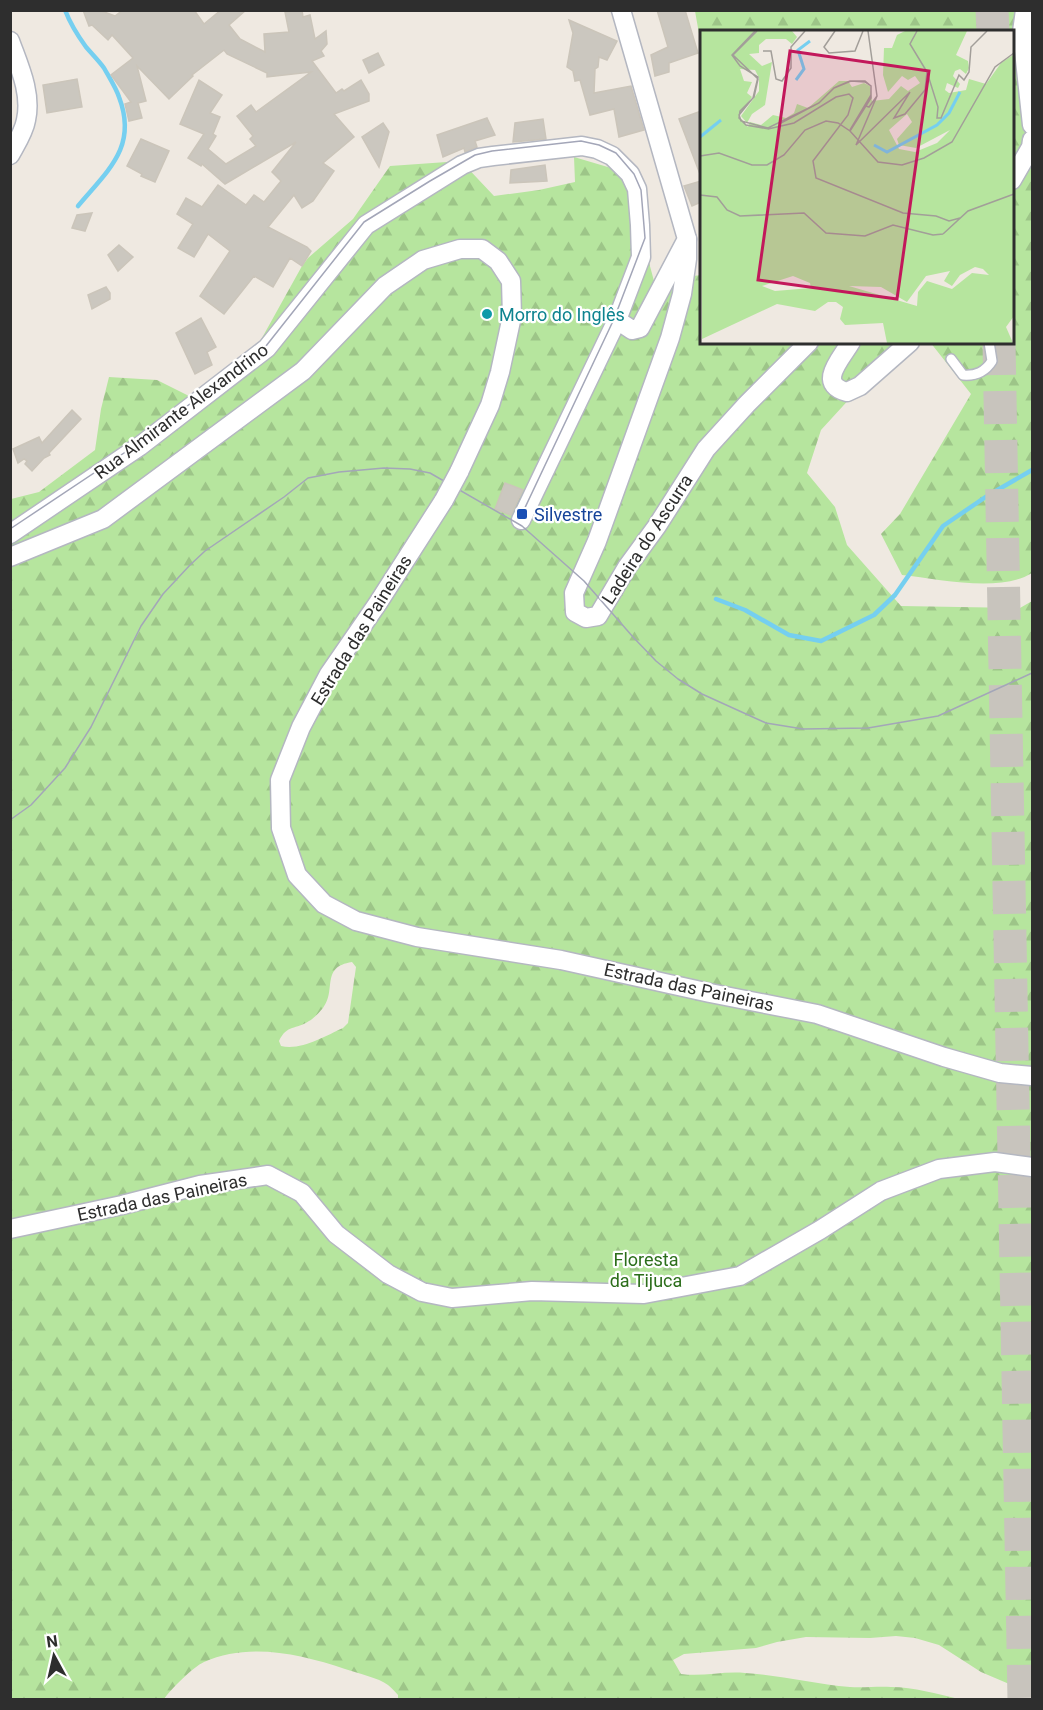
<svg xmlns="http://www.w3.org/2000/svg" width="1043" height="1710" font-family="Roboto,sans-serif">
<defs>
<pattern id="forest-firs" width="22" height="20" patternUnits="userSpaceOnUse" patternTransform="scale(1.5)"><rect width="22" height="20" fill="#b6e59e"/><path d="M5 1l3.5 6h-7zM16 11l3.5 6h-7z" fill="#9dc588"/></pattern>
</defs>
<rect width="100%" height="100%" fill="#efe9e1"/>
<!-- forest -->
<g fill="url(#forest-firs)" fill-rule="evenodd">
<path d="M695 11H1032V573C1000 593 939 579 902 575L881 534 900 514 971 394 930 342H1012V32H701V45Z"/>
<path d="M574 157 628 173 644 244 654 281 701 275V342H920L864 383 821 430 807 473 835 507 847 545 901 606 1020 608 1032 601V1691L1021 1689 981 1672 939 1645 915 1638 896 1636 870 1638 806 1637 777 1642 756 1648 684 1654 673 1660 681 1674C702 1677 723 1671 745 1673 780 1675 814 1684 850 1687 864 1688 878 1686 891 1687 914 1687 937 1694 959 1699H398V1695C395 1692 392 1688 388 1685 379 1678 357 1673 345 1669 301 1654 248 1642 204 1662 193 1667 171 1689 164 1699L11 1700V499L39 492 95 450 101 409 109 377 157 380 193 398 253 354 302 266 308 258 353 219 390 166 461 161 494 196 539 190 575 182ZM352 962 356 967 348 1023 343 1028C325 1036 301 1051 281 1046L279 1041C287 1024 296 1030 309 1021 313 1019 319 1013 323 1008 337 990 320 967 352 962Z"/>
</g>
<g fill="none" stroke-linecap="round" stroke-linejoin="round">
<!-- stream -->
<g stroke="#75cff0" stroke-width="4.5">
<path d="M65 10C70 23 78 36 86 47 92 54 99 61 104 68 109 77 116 88 119 97 138 147 108 170 78 206"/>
<path d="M716 599 745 610 789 635 821 641 874 615 895 595 943 526 987 496 1032 470"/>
</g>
</g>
<!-- building -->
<g fill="#cbc7bf" stroke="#cbc5ba" stroke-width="1.5">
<path d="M83 10H99L115 16 123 10H194L204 24 221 10H246L229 25 240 39 265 52 264 34 289 32 285 12 302 10 303 17 310 15 315 39 326 31 327 44 321 51 324 56 312 61 336 93 342 89 344 91 361 80 369 94V101L334 114 354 137 323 163 334 171 313 201 302 208 294 195 268 227 307 247 311 251 302 266 290 258 273 287 254 276 224 314 200 296 230 251 208 234 194 257 178 248 193 224 177 214 186 198 202 207 218 185 246 205 254 195 264 202 281 181 272 172 296 142 225 184 202 164 201 166 188 158 204 134 180 124 199 80 222 95 210 113 220 117 213 134 216 136 208 149 226 164 256 146 250 139 253 136 237 116 251 105 256 112 311 72 267 77V73L227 54 224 50 192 75 193 76 169 99 137 66 146 101 138 103 142 118 129 121 125 104 131 102 111 75 133 58 112 35 108 40 92 25 89 26Z"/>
<path d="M657 10H685L698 53 669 63V72L655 76 651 55 668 47Z"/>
<path d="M569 20 617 41 607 60 599 57 598 67 595 69 594 93 631 86 644 130 619 137 614 109 590 115 580 80 575 81 573 71 567 67 573 33Z"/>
<path d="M378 53 384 65 369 73 363 60Z"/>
<path d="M77 79 82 107 47 113 43 85Z"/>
<path d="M701 111V174H700L679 119Z"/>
<path d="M487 118 495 135 475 141 477 147 465 152 464 148 443 157 437 135Z"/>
<path d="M543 119 546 139 513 142 515 123Z"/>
<path d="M383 123 389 132 379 167 362 137Z"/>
<path d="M141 139 169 151 155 182 141 176 142 174 127 166Z"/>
<path d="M545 165 547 181 510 183 511 170Z"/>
<path d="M701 181V202L692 206 684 186Z"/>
<path d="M92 213 85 231 72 228 77 215Z"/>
<path d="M119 245 133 257 118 271 108 255Z"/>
<path d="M106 287 110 293V299L92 309 88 295Z"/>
<path d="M201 318 216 347 207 352 212 365 195 374 176 333Z"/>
<path d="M72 410 81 419 49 453 50 455 44 458 32 471 25 464 27 461 24 459 18 463 13 449 39 437 42 443Z"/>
<path d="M505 483 523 490 511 515 495 509Z"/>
</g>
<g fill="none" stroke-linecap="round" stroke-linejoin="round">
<!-- highway-tunnel -->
<g stroke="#c8c4bd" stroke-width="33" stroke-dasharray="33 16" stroke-linecap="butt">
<path d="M992 10 993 32"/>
<path d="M999 342 1024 1700"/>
</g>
<defs>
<path id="lane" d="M951 359 963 375C976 376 985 372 992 361L989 342"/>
<g id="street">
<path d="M1025 10 1022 32 1032 125"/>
<path d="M10 41C19 66 32 93 26 120 24 132 16 144 10 155"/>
<path d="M1012 180 1031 147 1032 140"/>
<path d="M687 239V259L682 294 670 338 597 541 574 593 575 612 586 618 598 616 627 567 657 526 706 449 747 404 809 342"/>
<path d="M617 320 632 330 640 328 687 239 621 10"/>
<path d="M851 342C841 359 816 384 847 392L860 386 910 342"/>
<path d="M444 500 378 603 329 674 301 727 280 780 281 828 297 875 324 904 356 921 417 937 561 960 710 993 817 1014 944 1057 1000 1073 1032 1076"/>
<path d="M10 534 140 446 267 348 366 225 462 165 479 158 493 156 582 146 597 149 612 156 630 174 637 189 640 225 641 257 617 320 521 520"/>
<path d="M10 557 103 519 303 371 385 286 423 260 460 249H482L498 261 511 281 512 316 500 372 490 405 459 472"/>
<path d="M10 1229 122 1205 200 1185 268 1175 302 1193 336 1234 388 1274 422 1292 452 1298 532 1291 644 1294 740 1276 820 1230 881 1191 939 1169 995 1162 1032 1167"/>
</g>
</defs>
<!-- lane casing -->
<use href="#lane" stroke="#b4b7c1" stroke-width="12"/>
<!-- street casing -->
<use href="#street" stroke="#b4b7c1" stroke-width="21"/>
<!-- lane -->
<use href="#lane" stroke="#fff" stroke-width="9"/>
<!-- street -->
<use href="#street" stroke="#fff" stroke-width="18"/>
<!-- tram -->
<g stroke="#a3a6b8" stroke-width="1.5">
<path d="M10 529 136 445 266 346 364 222 430 181 475 155 492 151 581 141 599 145 616 153 634 174 641 190 645 238 614 319 522 514"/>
<path d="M10 820 31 805 65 768 91 727 141 626 163 594 190 565 205 551 284 497 308 478 339 472 384 468 410 469 430 473 522 526 584 581 633 637 656 661 678 679 702 694 766 723 803 729 868 728 938 716 1032 673"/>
</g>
<defs>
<path id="street-bridge" d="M444 500 459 472"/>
</defs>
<!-- street-bridge casing -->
<use href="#street-bridge" stroke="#b4b7c1" stroke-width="21" stroke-linecap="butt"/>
<!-- street-bridge -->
<use href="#street-bridge" stroke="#fff" stroke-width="18"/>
</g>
<!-- markers -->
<circle fill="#0f9aa8" stroke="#fff" stroke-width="2" cx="487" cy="314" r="6"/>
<rect fill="#1a4fb4" stroke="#fff" stroke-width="2" x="516" y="508" width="12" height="12" rx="3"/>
<g text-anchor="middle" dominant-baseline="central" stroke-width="4.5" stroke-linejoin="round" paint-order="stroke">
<!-- culture labels -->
<g font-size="18" fill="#0d838f" stroke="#fff" text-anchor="start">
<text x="499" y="314">Morro do Inglês</text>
</g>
<!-- street labels -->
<g font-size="18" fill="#2e2e2e" stroke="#fff">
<text transform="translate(181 411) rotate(-37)">Rua Almirante Alexandrino</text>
<text transform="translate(647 539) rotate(-57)">Ladeira do Ascurra</text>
<text transform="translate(361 630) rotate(-58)">Estrada das Paineiras</text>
<text transform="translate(689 987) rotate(12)">Estrada das Paineiras</text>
<text transform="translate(162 1197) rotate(-12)">Estrada das Paineiras</text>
</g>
<!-- transit labels -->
<g font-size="18" fill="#164399" stroke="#fff" text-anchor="start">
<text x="534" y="514">Silvestre</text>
</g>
<!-- park labels -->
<g font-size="18" fill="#2c6e1b" stroke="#fff">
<text x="646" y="1259">Floresta<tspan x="646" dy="21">da Tijuca</tspan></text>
</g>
</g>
<!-- overview -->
<g transform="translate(700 30)">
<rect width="314" height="314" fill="#efe9e1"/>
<path d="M0 1H92L97 7 92 14 86 9H66L59 15V23L49 24 62 36 72 32 65 75 52 84 47 93 41 86 59 61V48L55 40 40 39 44 51 52 52 47 63 52 67 39 86 48 97 50 92 61 95 73 85 86 88 94 83 97 74 108 78 139 51H148L152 57 164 53 170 56 172 71 189 69 201 56 208 61 220 53 215 46 208 50 202 46 188 62 183 45 184 18H192L197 5 205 1H267L256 25 268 31 269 38 266 44 260 39 255 41 253 46 260 54 258 58 247 53 245 60 249 63 266 60 269 49 286 54 301 33 313 25 314 286 306 297 313 313H187L183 293 145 295 140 289 143 277 136 272H128L115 281 77 274 2 309ZM207 84 212 92 197 109 199 115 216 118 250 100 237 113 215 122 199 119 189 100ZM275 237 283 239 289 245 272 243 252 259 227 251 218 262 217 276 149 256 181 257 207 272 226 246 250 241 244 251 252 256 260 245ZM93 246 110 253 111 258 75 261 62 256Z" fill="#b6e59e" fill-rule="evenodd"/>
<path fill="none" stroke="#75cff0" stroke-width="3" d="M96 50 104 39 98 20 110 11M0 107 21 90M174 115 187 122 237 95 249 83 260 62"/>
<path fill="none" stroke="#a29e99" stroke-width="1.5" d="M55 1 32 25 40 36 58 47 53 68 39 85 41 91 68 98 119 73 134 58 150 51H165L171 56V65L150 100M57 1 33 25 58 49 54 67 40 81 39 88 46 95 69 99M135 1 124 17 129 23 155 21 163 1M217 1 210 14 227 42M63 21H71L76 49 82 51 91 38V17L105 1M177 66 156 115 210 62 194 88 205 84 225 60 227 42 238 77 237 88H241L259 45 264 50 269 42 271 17 287 1M166 76 169 77 177 66 168 1M79 94 119 73 134 58 151 51 165 52 171 56V68L150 101M68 99 94 93 136 67 149 64 153 68 148 85 113 131 116 148 203 183 236 186 249 191 260 188M0 126 19 123 52 135H67L84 125 105 100 126 91 138 93 150 101 178 132 202 135 224 128 252 112 295 37 314 23M0 165 17 167 27 180 40 186 104 183 126 203 165 206 193 195 233 205 243 204M243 204 268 181 314 164"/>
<path fill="#c2185b" fill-opacity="0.15" stroke="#c2185b" stroke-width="3" d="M90 21 229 41 197 269 58 250Z"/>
<rect width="314" height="314" fill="none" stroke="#2e2e2e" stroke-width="3"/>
</g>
<!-- border -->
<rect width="1043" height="1710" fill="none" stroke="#2e2e2e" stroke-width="24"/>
<!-- north arrow -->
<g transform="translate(54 1656) rotate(352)" stroke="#ffffff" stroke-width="4.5" paint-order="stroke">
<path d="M0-4.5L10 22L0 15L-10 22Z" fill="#2e2e2e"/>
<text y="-9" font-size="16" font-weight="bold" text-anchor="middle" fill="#2e2e2e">N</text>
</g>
</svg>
